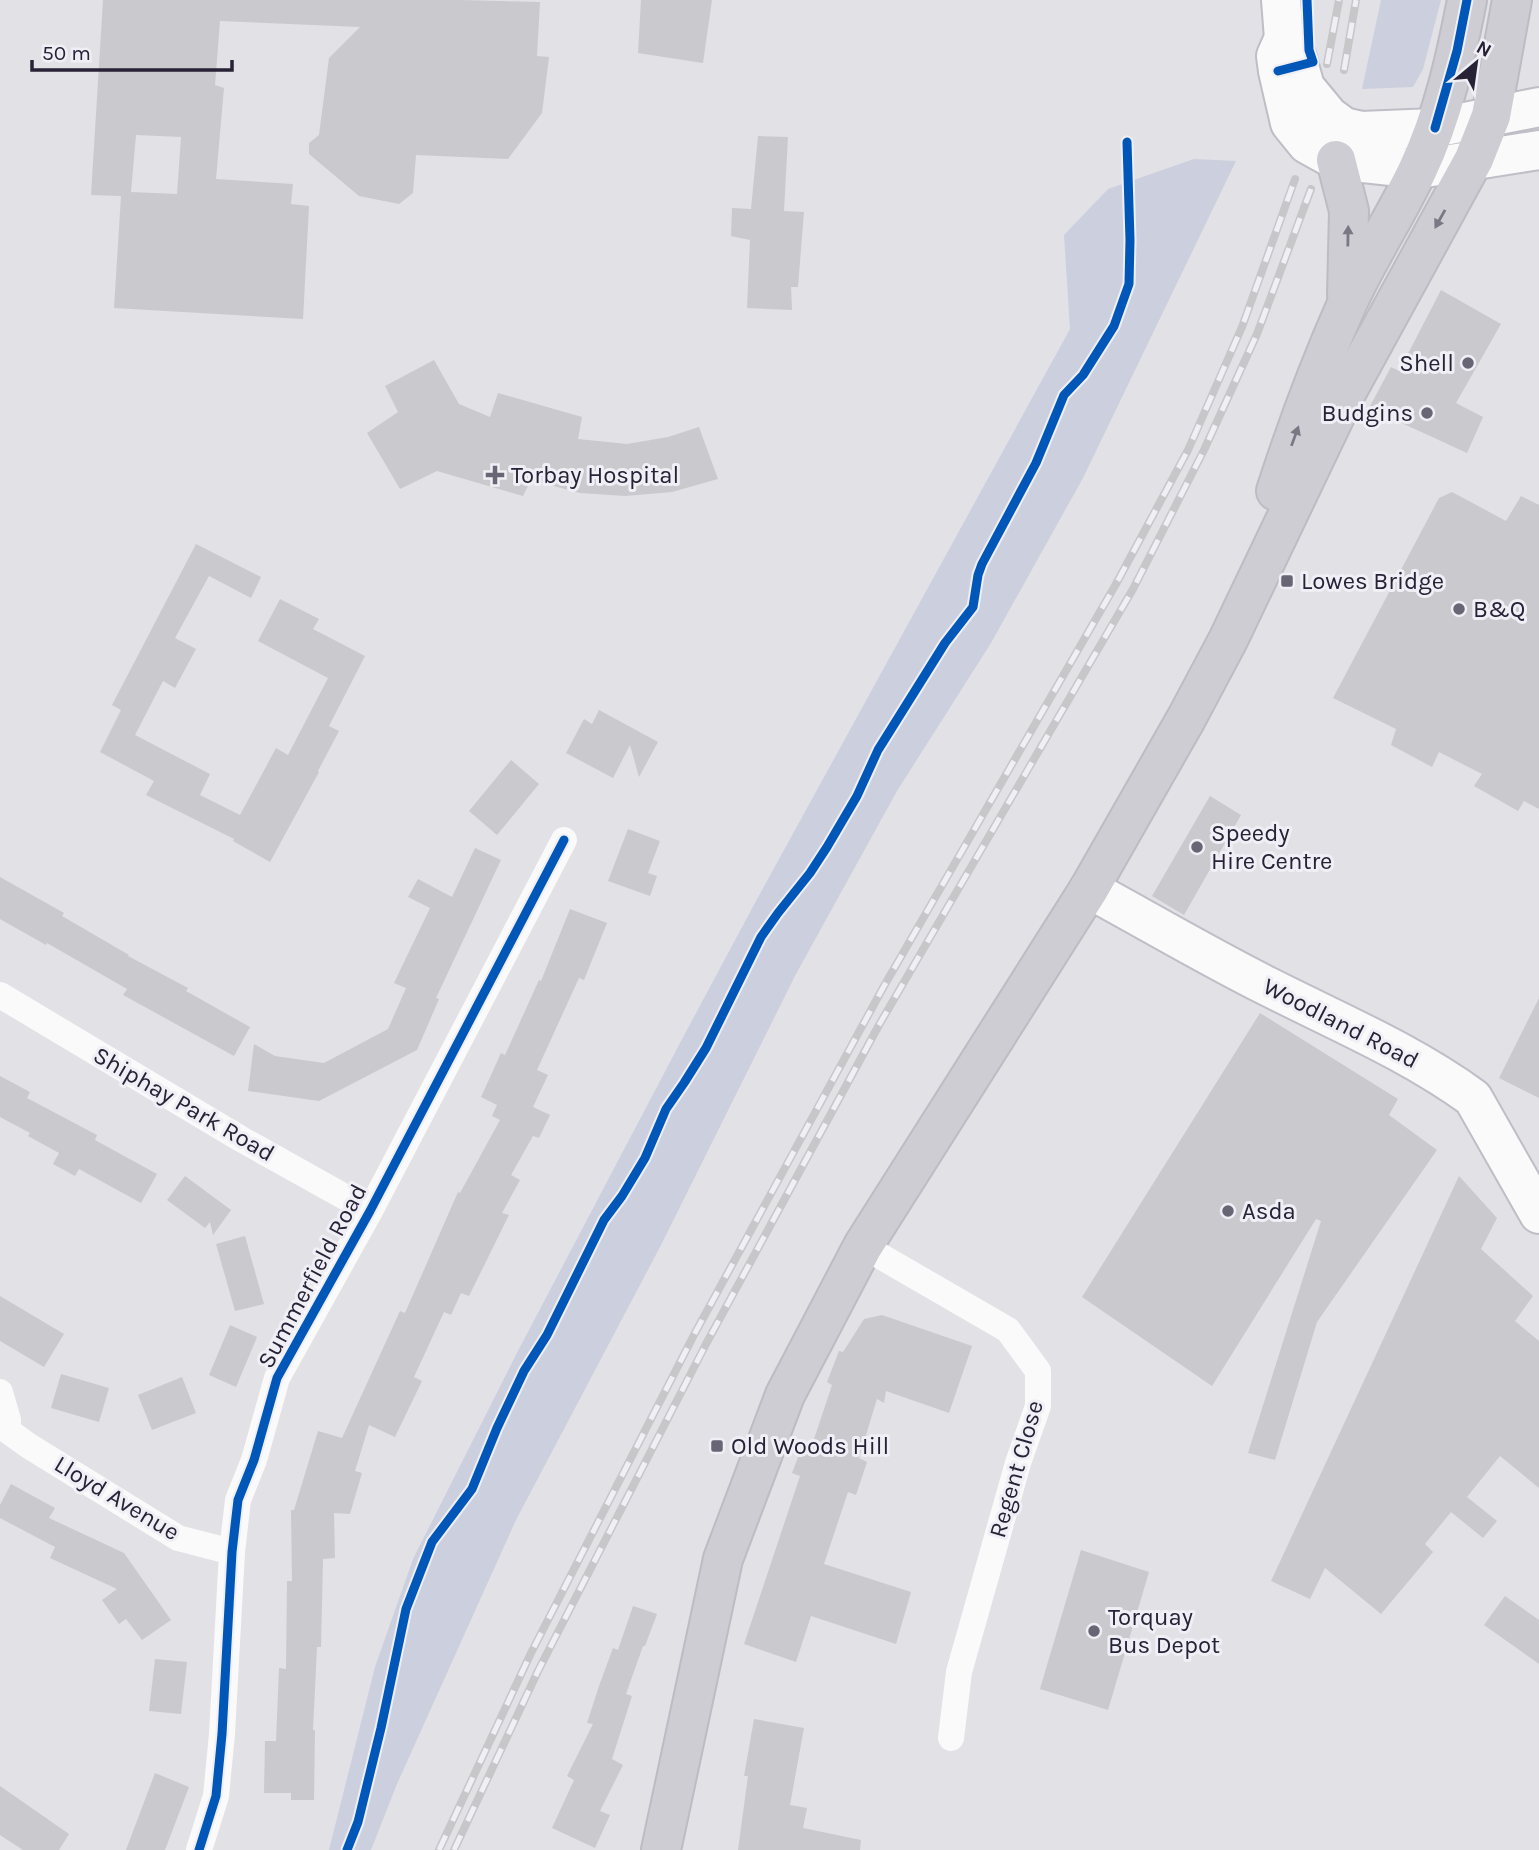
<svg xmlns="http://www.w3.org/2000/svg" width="1539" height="1850" font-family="Karla,sans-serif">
<rect width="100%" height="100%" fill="#e1e1e6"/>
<!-- green -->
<g fill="#cccfde">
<path d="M1381 0H1441L1423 69 1413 87 1362 89Z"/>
<path d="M1194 159 1236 161 1083 478 991 643 897 791 796 974 660 1247 516 1520 397 1784 371 1850H329L375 1667 413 1559 519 1349 680 1043 756 901 1070 329 1064 235 1108 189Z"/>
</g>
<!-- building -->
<g fill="#cac9ce" fill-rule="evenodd">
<path d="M103 0H460L540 2 537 56 549 57 542 113 508 159 416 155 413 193 399 204 359 196 309 154V143L319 135 329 58 360 27 220 21 215 85 224 88 216 179 293 184 291 204 309 206 303 319 114 308 121 196 91 195ZM136 135 181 137 177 194 131 192Z"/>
<path d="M641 0H712L703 63 638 53Z"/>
<path d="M758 136 788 137 784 211 804 212 798 287H791L792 310 747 308 750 240 731 236 732 208 751 209Z"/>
<path d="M1441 290 1501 324 1456 403 1483 417 1467 453 1369 408 1391 367 1399 371Z"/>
<path d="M434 360 459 404 490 417 498 393 582 417 578 439 627 444 668 437 699 427 718 479 672 492 625 496 580 493 531 480 523 496 437 471 400 489 367 433 398 412 385 386Z"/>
<path d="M1452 492 1506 521 1521 496 1539 505V809L1524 801 1518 811 1474 786 1482 774 1439 752 1432 767 1391 745 1396 729 1333 698 1439 498Z"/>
<path d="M196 544 261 577 251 598 209 576 175 638 196 649 175 688 163 681 135 735 210 774 200 795 240 815 276 748 288 755 328 678 258 641 280 599 319 619 313 629 365 656 329 726 339 731 318 771 319 772 270 862 233 841 234 839 146 795 154 781 100 752 121 710 112 705Z"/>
<path d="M599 710 658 742 639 777 630 745 613 778 566 753 584 719 592 724Z"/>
<path d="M511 760 539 784 497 835 469 811Z"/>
<path d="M1210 796 1241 815 1184 915 1152 896Z"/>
<path d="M628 829 660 841 648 873 657 876 650 896 608 881Z"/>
<path d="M475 848 501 860 436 998 439 999 417 1050 319 1101 248 1091 254 1044 275 1056 324 1063 388 1029 406 988 394 983 430 908 408 897 418 879 452 897Z"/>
<path d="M0 877 64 913 62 916 129 955 128 956 188 988 186 991 250 1027 234 1056 123 995 127 989 47 943 46 945 0 919Z"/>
<path d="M570 909 607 923 584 980 579 978 537 1070 548 1075 533 1107 550 1115 539 1138 533 1136 511 1175 520 1180 502 1213 509 1215 469 1296 461 1293 451 1315 444 1312 414 1377 422 1381 395 1437 369 1425 355 1471 362 1473 350 1514 334 1513 335 1558 323 1559 321 1647H317L313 1730H315L314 1800H291V1793H264L265 1741H276L279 1668 286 1669 287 1581H292L291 1510H294L318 1431 342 1438 400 1311 405 1313 458 1192 460 1193 500 1120 492 1116 497 1105 481 1097 501 1053 505 1055 539 980 541 981Z"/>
<path d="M1539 998V1098L1499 1078Z"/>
<path d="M1260 1013 1398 1099 1389 1115 1437 1150 1317 1322 1275 1460 1248 1453 1321 1221 1316 1219 1212 1386 1082 1297Z"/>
<path d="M0 1076 30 1092 27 1098 97 1135 95 1140 157 1174 141 1203 79 1169 75 1176 53 1164 59 1153 28 1136 30 1133 0 1117Z"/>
<path d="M185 1176 231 1210 213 1235 210 1222 205 1228 167 1200Z"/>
<path d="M1459 1176 1497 1218 1481 1249 1533 1296 1515 1321 1539 1341V1488L1500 1456 1467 1497 1497 1521 1483 1538 1451 1512 1425 1544 1433 1552 1381 1614 1325 1568 1310 1599 1271 1581Z"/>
<path d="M245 1236 264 1304 235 1311 216 1244Z"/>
<path d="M0 1296 64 1334 44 1367 0 1341Z"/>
<path d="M882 1315 972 1346 949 1413 886 1391 884 1403 877 1399 859 1458 867 1462 856 1495 848 1492 824 1564 911 1592 896 1644 811 1616 796 1662 744 1644 800 1476 792 1473 804 1441 812 1445 832 1385 827 1382 839 1351 843 1352 864 1319Z"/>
<path d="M230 1325 257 1337 236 1387 209 1375Z"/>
<path d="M61 1374 109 1388 99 1422 51 1408Z"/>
<path d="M182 1377 196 1413 152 1430 138 1395Z"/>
<path d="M11 1484 55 1508 49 1518 124 1553 171 1620 142 1640 126 1619 119 1624 102 1600 117 1589 50 1558 55 1547 0 1518V1505Z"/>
<path d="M1081 1550 1149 1572 1108 1710 1040 1689Z"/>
<path d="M1505 1596 1539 1620V1664L1484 1625Z"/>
<path d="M633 1606 657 1614 645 1646H643L626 1694 632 1696 612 1759 623 1765 600 1811 610 1815 595 1848 552 1828 574 1780 567 1776 593 1724 587 1723 599 1686 613 1648 618 1650Z"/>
<path d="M155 1659 187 1662 181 1714 149 1711Z"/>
<path d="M754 1719 804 1728 790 1805 807 1808 803 1828 861 1840 860 1850H738L748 1776H744Z"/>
<path d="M155 1773 189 1787 165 1850H126Z"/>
<path d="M0 1786 69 1834 59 1850H23L0 1835Z"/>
</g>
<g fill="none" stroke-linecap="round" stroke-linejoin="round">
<defs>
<g id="secondary">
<path d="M1281 0 1284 38 1296 55 1305 87 1329 116 1344 127 1361 131 1435 128 1539 107"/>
<path d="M1284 38 1276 56 1278 71 1290 123 1307 144 1336 160 1419 169 1539 150"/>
<path d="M1089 889C1148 921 1207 956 1267 986 1336 1021 1410 1052 1473 1098L1539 1214"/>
</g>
<g id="primary">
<path d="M1336 160 1349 211 1347 295"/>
<path d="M1276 491C1296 429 1319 367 1346 306 1367 259 1396 216 1418 169 1443 116 1456 57 1467 0"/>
<path d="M661 1850 723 1559 785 1395 863 1246 1089 889 1186 719 1228 640 1346 393 1474 159 1491 116 1512 0"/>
</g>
</defs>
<!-- secondary casing -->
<use href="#secondary" stroke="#bfbec6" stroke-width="42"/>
<!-- primary casing -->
<use href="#primary" stroke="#bdbcc3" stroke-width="42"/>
<!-- street -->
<g stroke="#fafafb" stroke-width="26">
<path d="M0 995 241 1139 370 1211"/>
<path d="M863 1246 1008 1330 1038 1371V1406L1018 1463 959 1672 951 1738"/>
<path d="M0 1392 8 1420V1431L29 1446 178 1538 232 1552"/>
<path d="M199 1850 216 1796 222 1734 232 1552 238 1500 254 1460 277 1378 370 1211 564 840"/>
</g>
<!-- secondary -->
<use href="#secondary" stroke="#fafafb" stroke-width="38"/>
<!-- primary -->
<use href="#primary" stroke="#cecdd3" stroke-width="38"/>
<defs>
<g id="rail">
<path d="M1327 64 1339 0"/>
<path d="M1344 70 1356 0"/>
<path d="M439 1850 531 1653 695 1333 884 986 1116 584 1188 450 1242 327 1295 179"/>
<path d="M454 1850 538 1671 706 1344 879 1025 1133 589 1204 450 1257 334 1311 189"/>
</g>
</defs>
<!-- rail casing -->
<use href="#rail" stroke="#c7c6c9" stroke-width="8"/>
<!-- rail -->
<use href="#rail" stroke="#efeff5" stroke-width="5" stroke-dasharray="16" stroke-linecap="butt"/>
<defs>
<g id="cycleway">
<path d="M1278 71 1313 62 1309 50 1307 0"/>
<path d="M1435 128 1457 51 1467 0"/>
<path d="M199 1850 216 1796 222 1734 232 1552 238 1500 254 1460 277 1378 370 1211 564 840"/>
<path d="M347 1850 358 1822 381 1728 406 1609 432 1542 472 1489 497 1428 524 1371 547 1335 604 1220 622 1196 645 1158 666 1109 684 1083 706 1048 761 937 778 913 810 873 827 847 857 796 878 750 945 643 973 607 978 575 982 564 1036 463 1064 395 1083 375 1114 326 1129 284 1130 240 1127 142"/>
</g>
</defs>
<!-- cycleway casing -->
<use href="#cycleway" stroke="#efeff5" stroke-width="13"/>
<!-- cycleway -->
<use href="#cycleway" stroke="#0057b8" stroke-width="9"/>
</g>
<!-- one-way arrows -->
<defs><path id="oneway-solid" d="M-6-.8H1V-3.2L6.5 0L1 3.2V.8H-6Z" transform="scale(1.75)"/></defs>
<g fill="#7a7884">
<use href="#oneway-solid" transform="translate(1440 219) rotate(119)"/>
<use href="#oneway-solid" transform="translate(1348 236) rotate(-89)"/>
<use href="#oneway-solid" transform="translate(1295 436) rotate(-70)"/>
</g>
<!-- markers -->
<g fill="#686574" stroke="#efeff5" stroke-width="2.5">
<circle cx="1468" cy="363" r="7"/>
<circle cx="1427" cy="413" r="7"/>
<path d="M491.5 464.5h7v7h7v7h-7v7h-7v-7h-7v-7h7z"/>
<rect x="1280" y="574" width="14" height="14" rx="3.5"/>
<circle cx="1459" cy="609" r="7"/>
<circle cx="1197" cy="847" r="7"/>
<circle cx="1228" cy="1211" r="7"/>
<rect x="710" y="1439" width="14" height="14" rx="3.5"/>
<circle cx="1094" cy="1631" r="7"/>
</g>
<g text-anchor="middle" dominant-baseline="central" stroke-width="6" stroke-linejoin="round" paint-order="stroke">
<!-- poi labels -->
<g font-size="24" fill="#272236" stroke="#efeff5" text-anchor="start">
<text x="1454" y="363" text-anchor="end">Shell</text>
<text x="1413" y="413" text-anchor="end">Budgins</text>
<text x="511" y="475">Torbay Hospital</text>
<text x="1301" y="581">Lowes Bridge</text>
<text x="1473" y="609">B&amp;Q</text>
<text x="1211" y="833">Speedy<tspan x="1211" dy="28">Hire Centre</tspan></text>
<text x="1242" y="1211">Asda</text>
<text x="731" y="1446">Old Woods Hill</text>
<text x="1108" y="1617">Torquay<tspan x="1108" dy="28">Bus Depot</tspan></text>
</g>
<!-- street labels -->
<g font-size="24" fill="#272236" stroke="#efeff5">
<text transform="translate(1341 1023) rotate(27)">Woodland Road</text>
<text transform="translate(184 1104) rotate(30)">Shiphay Park Road</text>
<text transform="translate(312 1276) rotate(-62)">Summerfield Road</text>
<text transform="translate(1016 1469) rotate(-74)">Regent Close</text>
<text transform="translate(117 1498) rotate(31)">Lloyd Avenue</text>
</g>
</g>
<!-- north arrow -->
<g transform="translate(1476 63) rotate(29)" stroke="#efeff5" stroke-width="5" paint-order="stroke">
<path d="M0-5L12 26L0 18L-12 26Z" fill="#272236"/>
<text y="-10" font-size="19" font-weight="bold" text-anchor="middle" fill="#272236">N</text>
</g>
<!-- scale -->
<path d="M32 60v10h200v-10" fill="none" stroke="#272236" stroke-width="3.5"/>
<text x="42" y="60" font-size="21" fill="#272236" stroke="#efeff5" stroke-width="5" paint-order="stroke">50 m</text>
</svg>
